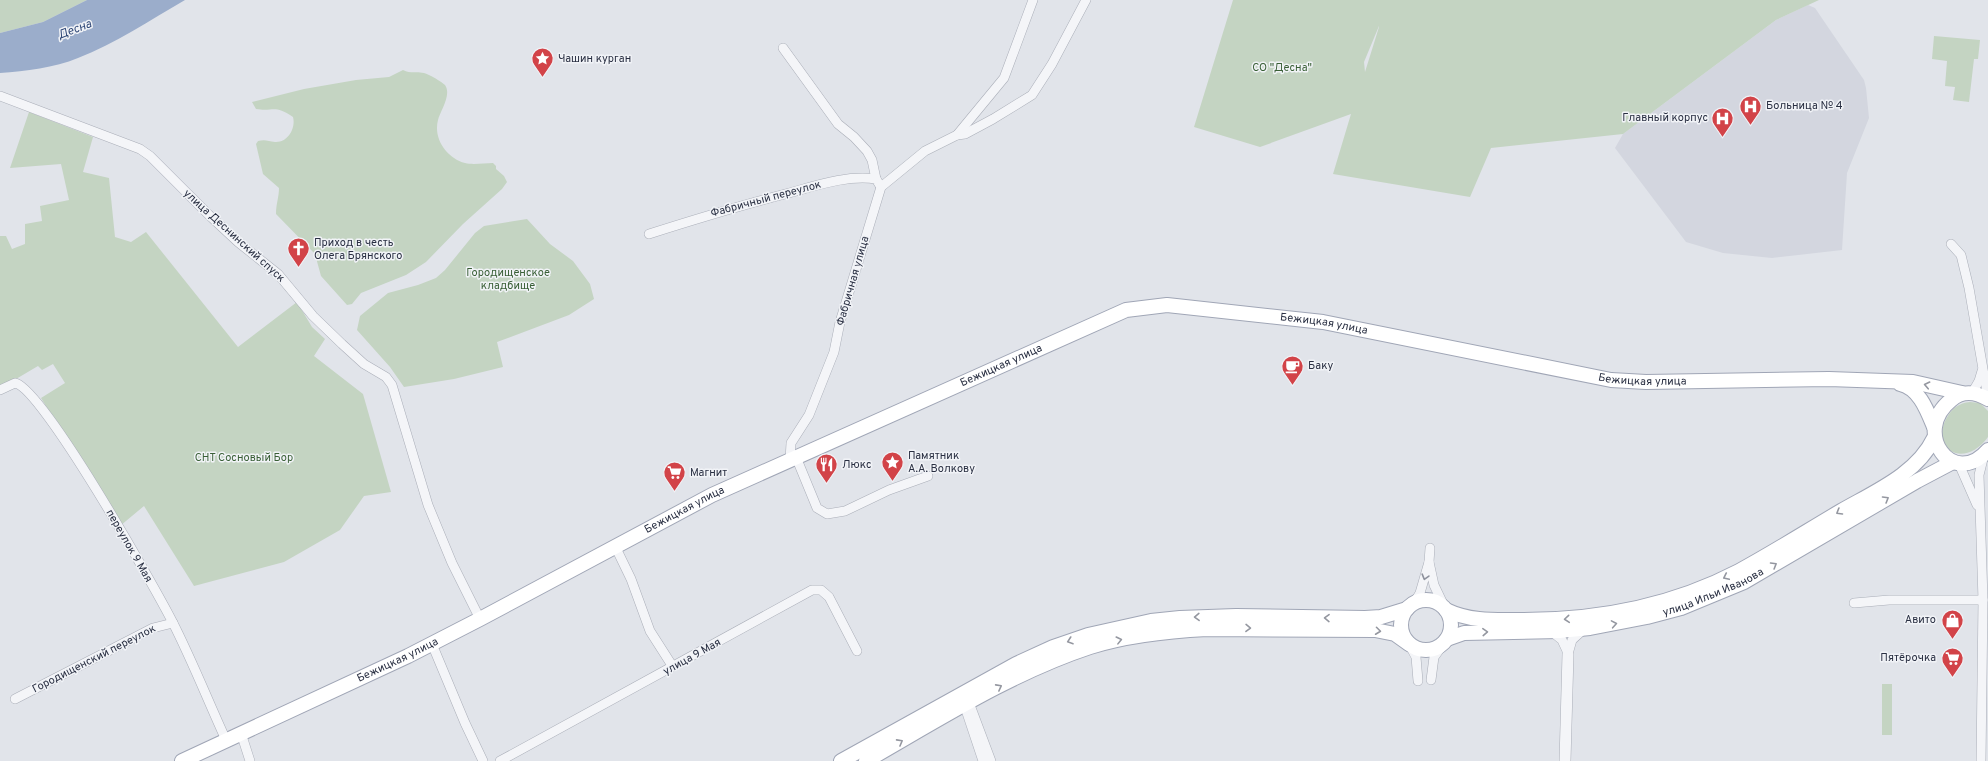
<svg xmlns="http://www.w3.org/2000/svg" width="1988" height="761" font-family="Overpass,sans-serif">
<rect width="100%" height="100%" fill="#e1e4ea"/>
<!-- built -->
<path fill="#d3d6df" d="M1808 5 1815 8 1864 80 1866 88 1869 118 1847 173 1842 250 1772 258 1723 253 1686 242 1615 148 1623 134 1776 20Z"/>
<!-- green -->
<g fill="#c4d4c2" fill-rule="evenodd">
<path d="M0 0H87L43 22 0 33Z"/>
<path d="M1233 0H1819L1776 20 1623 134 1491 148 1470 197 1333 174 1351 114 1260 147 1194 127ZM1379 26V27L1365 72 1364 62Z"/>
<path d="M1934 36 1980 40 1978 59H1974L1969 102 1953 100 1955 87 1945 86 1947 61 1932 59Z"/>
<path d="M403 70C411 74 416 71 424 73 429 74 442 82 445 85 452 95 440 111 438 120 433 139 447 158 465 163 473 165 484 163 493 163L496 166V169L504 176 507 182 502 189 463 224 426 262 406 275 361 293 352 304 347 305 321 276 315 254 276 214C276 204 279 197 279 188L263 174 256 144 258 141C265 139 268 141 275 142 288 143 296 128 293 117 274 104 274 112 256 109L252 102 304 89 356 80 389 77Z"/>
<path d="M29 112 93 137 83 172 109 178 115 237 131 242 146 232 238 347 297 302 312 327 325 339 314 356 363 394 391 492 364 496 340 530 284 562 194 586 144 506 120 526 41 398 65 383 53 364 42 370 38 366 16 379 0 386V236H6L12 249 25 244V224L42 221 40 206 69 200 61 164 10 168Z"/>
<path d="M527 219 550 244 573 261 590 284 594 299 569 315 497 342 503 367 454 379 404 387 390 367 357 330 360 316 388 293 418 285 436 278 445 270 475 233 484 226Z"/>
<path d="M1970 402 1980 403 1988 411V437C1966 468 1930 452 1946 419 1952 408 1959 403 1970 402Z"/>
<rect x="1882" y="684" width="10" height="51"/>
</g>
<!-- water -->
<path fill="#9badcb" d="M87 0H185C150 20 115 44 78 58 54 68 26 71 0 73V33L43 22Z"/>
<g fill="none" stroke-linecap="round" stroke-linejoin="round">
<defs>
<g id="minor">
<path d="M783 48 838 124 854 137 867 151 872 160 876 179"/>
<path d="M0 96 140 149 150 156 209 215 238 242 278 274 313 316 342 344 364 364 386 377 392 385 428 505 452 563 480 619"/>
<path d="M957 135 1004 78 1033 0"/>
<path d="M649 234C696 219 742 205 789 193 818 185 847 175 876 179L881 187"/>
<path d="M1951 244 1961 255 1969 288 1988 398"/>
<path d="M0 390 15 383C42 387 155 588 172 621 192 660 208 701 226 740"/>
<path d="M1972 393 1979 381 1982 371"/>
<path d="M796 457 817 508 827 514 845 511 889 490 928 476"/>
<path d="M790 460 791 443 809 415 834 352 840 322 881 187 925 151 957 135 965 134 993 119 1032 95 1052 64 1086 0"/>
<path d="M1959 464 1977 505"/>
<path d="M615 546 631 579 650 631 673 667"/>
<path d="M1429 562 1430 548"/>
<path d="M1414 603 1420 593 1429 562 1434 585 1446 610"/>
<path d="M1854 603 1889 600H1983"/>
<path d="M1551 631 1562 640 1568 653"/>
<path d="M432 644 465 723 483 761"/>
<path d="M1409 644 1416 657 1418 681"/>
<path d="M1568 654 1572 640 1584 629"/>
<path d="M1431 680 1434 657 1447 639"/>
<path d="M967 697 991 761"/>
<path d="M15 699 153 628 173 623"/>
<path d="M963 701 983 761"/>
<path d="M241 733 250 761"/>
<path d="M500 761 812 590H821L829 597 857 651"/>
<path d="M1981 761 1983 600 1979 475 1984 455"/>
</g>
<path id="tertiary" d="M1565 761 1568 654"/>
<g id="primary">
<path d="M1900 384C1919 388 1927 410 1934 427"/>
<path d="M1988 399C1975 392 1963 390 1951 400 1911 432 1953 490 1988 450"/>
<circle cx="1426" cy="625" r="25"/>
<path d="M1446 610C1471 622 1496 620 1523 620 1598 620 1672 606 1739 571 1774 552 1807 531 1841 511 1874 492 1917 474 1934 438"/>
<path id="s1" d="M1447 639 1464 633 1559 631 1590 628 1647 617 1681 608 1744 582 1917 481 1953 462"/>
<path id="s2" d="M182 761 408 656 480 619 712 495 1126 310 1167 305 1323 322 1611 380 1646 382 1829 379 1913 382 1962 393"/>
<path d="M841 761 1016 664 1053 647 1088 635 1151 621 1180 618 1236 616 1365 618 1381 617 1407 609"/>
<path d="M866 761C938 720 1011 673 1090 647 1128 635 1168 631 1207 629L1375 630 1395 634 1409 644"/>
</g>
</defs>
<!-- minor casing -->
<use href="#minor" stroke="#aaaeb8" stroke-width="10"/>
<!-- tertiary casing -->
<use href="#tertiary" stroke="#aaaeb8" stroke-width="12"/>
<!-- primary casing -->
<use href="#primary" stroke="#a0a6b6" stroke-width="16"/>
<!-- minor -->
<use href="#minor" stroke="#f4f5f8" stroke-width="9"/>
<!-- tertiary -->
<use href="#tertiary" stroke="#f4f5f8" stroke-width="11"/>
<!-- primary -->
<use href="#primary" stroke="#fff" stroke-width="14"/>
</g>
<!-- one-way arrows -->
<defs><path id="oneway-chevron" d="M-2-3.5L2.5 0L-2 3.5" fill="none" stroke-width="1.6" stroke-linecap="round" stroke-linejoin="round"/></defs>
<g stroke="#9497a0">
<use href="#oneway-chevron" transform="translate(1927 385) rotate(-168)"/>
<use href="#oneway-chevron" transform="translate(1886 499) rotate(-31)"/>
<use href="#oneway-chevron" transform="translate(1839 512) rotate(149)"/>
<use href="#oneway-chevron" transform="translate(1774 565) rotate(-31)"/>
<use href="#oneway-chevron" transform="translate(1726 577) rotate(155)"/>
<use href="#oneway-chevron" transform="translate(1197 617) rotate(178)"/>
<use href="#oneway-chevron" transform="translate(1327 618) rotate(-179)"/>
<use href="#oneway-chevron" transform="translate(1567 619) rotate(175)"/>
<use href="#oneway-chevron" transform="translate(1614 624) rotate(-10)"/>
<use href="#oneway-chevron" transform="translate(1248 628) rotate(1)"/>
<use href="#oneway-chevron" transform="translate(1378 631) rotate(7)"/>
<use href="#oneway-chevron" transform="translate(1485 632) rotate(-3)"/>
<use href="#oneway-chevron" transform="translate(1119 640) rotate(-14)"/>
<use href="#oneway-chevron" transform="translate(1070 641) rotate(161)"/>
<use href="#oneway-chevron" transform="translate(999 687) rotate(-28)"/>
<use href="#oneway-chevron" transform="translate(900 742) rotate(-29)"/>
</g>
<use stroke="#8e929d" href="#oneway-chevron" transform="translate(1425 577) rotate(106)"/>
<!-- icons -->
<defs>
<symbol id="sight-pin" viewBox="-11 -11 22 30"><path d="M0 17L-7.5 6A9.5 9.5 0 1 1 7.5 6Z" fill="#d24348" stroke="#f1f3f7"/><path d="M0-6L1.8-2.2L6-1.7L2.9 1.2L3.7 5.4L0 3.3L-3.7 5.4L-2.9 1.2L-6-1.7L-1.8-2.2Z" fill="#fff"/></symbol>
<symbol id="hospital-pin" viewBox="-11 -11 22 30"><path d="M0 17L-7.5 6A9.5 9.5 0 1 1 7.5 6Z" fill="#d24348" stroke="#f1f3f7"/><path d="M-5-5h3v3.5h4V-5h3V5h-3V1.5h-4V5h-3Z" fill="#fff"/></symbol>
<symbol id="church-pin" viewBox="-11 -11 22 30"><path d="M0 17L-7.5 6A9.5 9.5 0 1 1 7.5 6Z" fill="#d24348" stroke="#f1f3f7"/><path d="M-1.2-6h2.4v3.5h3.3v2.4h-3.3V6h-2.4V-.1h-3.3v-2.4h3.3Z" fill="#fff"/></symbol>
<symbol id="cafe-pin" viewBox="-11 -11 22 30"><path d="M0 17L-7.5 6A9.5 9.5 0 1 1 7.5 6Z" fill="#d24348" stroke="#f1f3f7"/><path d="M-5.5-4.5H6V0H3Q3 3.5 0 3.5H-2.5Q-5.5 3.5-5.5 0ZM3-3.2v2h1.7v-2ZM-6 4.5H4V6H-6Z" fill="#fff"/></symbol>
<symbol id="restaurant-pin" viewBox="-11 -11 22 30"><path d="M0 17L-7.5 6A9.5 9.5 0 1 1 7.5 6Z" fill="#d24348" stroke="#f1f3f7"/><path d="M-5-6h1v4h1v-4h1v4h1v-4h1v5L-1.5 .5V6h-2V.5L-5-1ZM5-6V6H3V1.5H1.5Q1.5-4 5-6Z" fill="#fff"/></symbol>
<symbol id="supermarket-pin" viewBox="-11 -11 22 30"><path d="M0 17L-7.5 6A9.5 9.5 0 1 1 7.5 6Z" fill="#d24348" stroke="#f1f3f7"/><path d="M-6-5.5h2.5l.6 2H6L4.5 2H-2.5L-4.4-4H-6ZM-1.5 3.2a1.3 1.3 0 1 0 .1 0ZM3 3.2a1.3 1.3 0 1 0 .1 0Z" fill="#fff"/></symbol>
<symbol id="shop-pin" viewBox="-11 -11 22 30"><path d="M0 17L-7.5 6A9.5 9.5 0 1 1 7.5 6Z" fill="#d24348" stroke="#f1f3f7"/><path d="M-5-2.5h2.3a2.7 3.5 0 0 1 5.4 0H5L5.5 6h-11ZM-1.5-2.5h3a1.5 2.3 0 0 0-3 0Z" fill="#fff"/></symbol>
</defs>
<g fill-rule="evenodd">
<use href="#sight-pin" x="530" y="46" width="25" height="34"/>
<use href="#hospital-pin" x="1738" y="94" width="25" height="34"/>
<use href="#hospital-pin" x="1710" y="106" width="25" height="34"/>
<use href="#church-pin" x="286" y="236" width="25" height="34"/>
<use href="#cafe-pin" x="1280" y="354" width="25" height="34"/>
<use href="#sight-pin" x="880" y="450" width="25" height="34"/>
<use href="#restaurant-pin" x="814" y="452" width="25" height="34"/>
<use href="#supermarket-pin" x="662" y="460" width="25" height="34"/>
<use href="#shop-pin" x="1940" y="608" width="25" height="34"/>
<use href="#supermarket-pin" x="1940" y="646" width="25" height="34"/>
</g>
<g text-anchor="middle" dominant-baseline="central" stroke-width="3" stroke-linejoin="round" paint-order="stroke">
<!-- poi labels -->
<g font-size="11" fill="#292f42" stroke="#f1f3f7" text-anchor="start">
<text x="558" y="59">Чашин курган</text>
<text x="1766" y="106">Больница № 4</text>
<text x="1708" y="118" text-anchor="end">Главный корпус</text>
<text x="314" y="243">Приход в честь<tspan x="314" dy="13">Олега Брянского</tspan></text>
<text x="1308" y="366">Баку</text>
<text x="908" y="456">Памятник<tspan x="908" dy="13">А.А. Волкову</tspan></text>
<text x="842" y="465">Люкс</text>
<text x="690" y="473">Магнит</text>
<text x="1936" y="620" text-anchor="end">Авито</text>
<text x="1936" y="658" text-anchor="end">Пятёрочка</text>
</g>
<!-- park labels -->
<g font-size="11" fill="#395f36" stroke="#f1f3f7">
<text x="1282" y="68">СО "Десна"</text>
<text x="508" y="273">Городищенское<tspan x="508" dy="13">кладбище</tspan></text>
<text x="244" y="458">СНТ Сосновый Бор</text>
</g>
<!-- street labels -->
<g font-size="11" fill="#292f42" stroke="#f1f3f7">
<text transform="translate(766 199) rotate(-15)">Фабричный переулок</text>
<text transform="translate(234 236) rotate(42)">улица Деснинский спуск</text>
<text transform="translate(853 281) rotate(-74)">Фабричная улица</text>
<text stroke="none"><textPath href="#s2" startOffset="1246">Бежицкая улица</textPath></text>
<text stroke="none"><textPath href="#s2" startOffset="910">Бежицкая улица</textPath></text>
<text stroke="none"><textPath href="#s2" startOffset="1570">Бежицкая улица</textPath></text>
<text stroke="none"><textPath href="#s2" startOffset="562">Бежицкая улица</textPath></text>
<text transform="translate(129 546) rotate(60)">переулок 9 Мая</text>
<text stroke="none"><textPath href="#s1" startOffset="273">улица Ильи Иванова</textPath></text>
<text transform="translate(692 657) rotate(-29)">улица 9 Мая</text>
<text transform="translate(94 659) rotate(-27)">Городищенский переулок</text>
<text stroke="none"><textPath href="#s2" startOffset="238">Бежицкая улица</textPath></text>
</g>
<!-- water labels -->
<g font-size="12" font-style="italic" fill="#314978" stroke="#f1f3f7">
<text transform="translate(75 30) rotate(-21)">Десна</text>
</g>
</g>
</svg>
